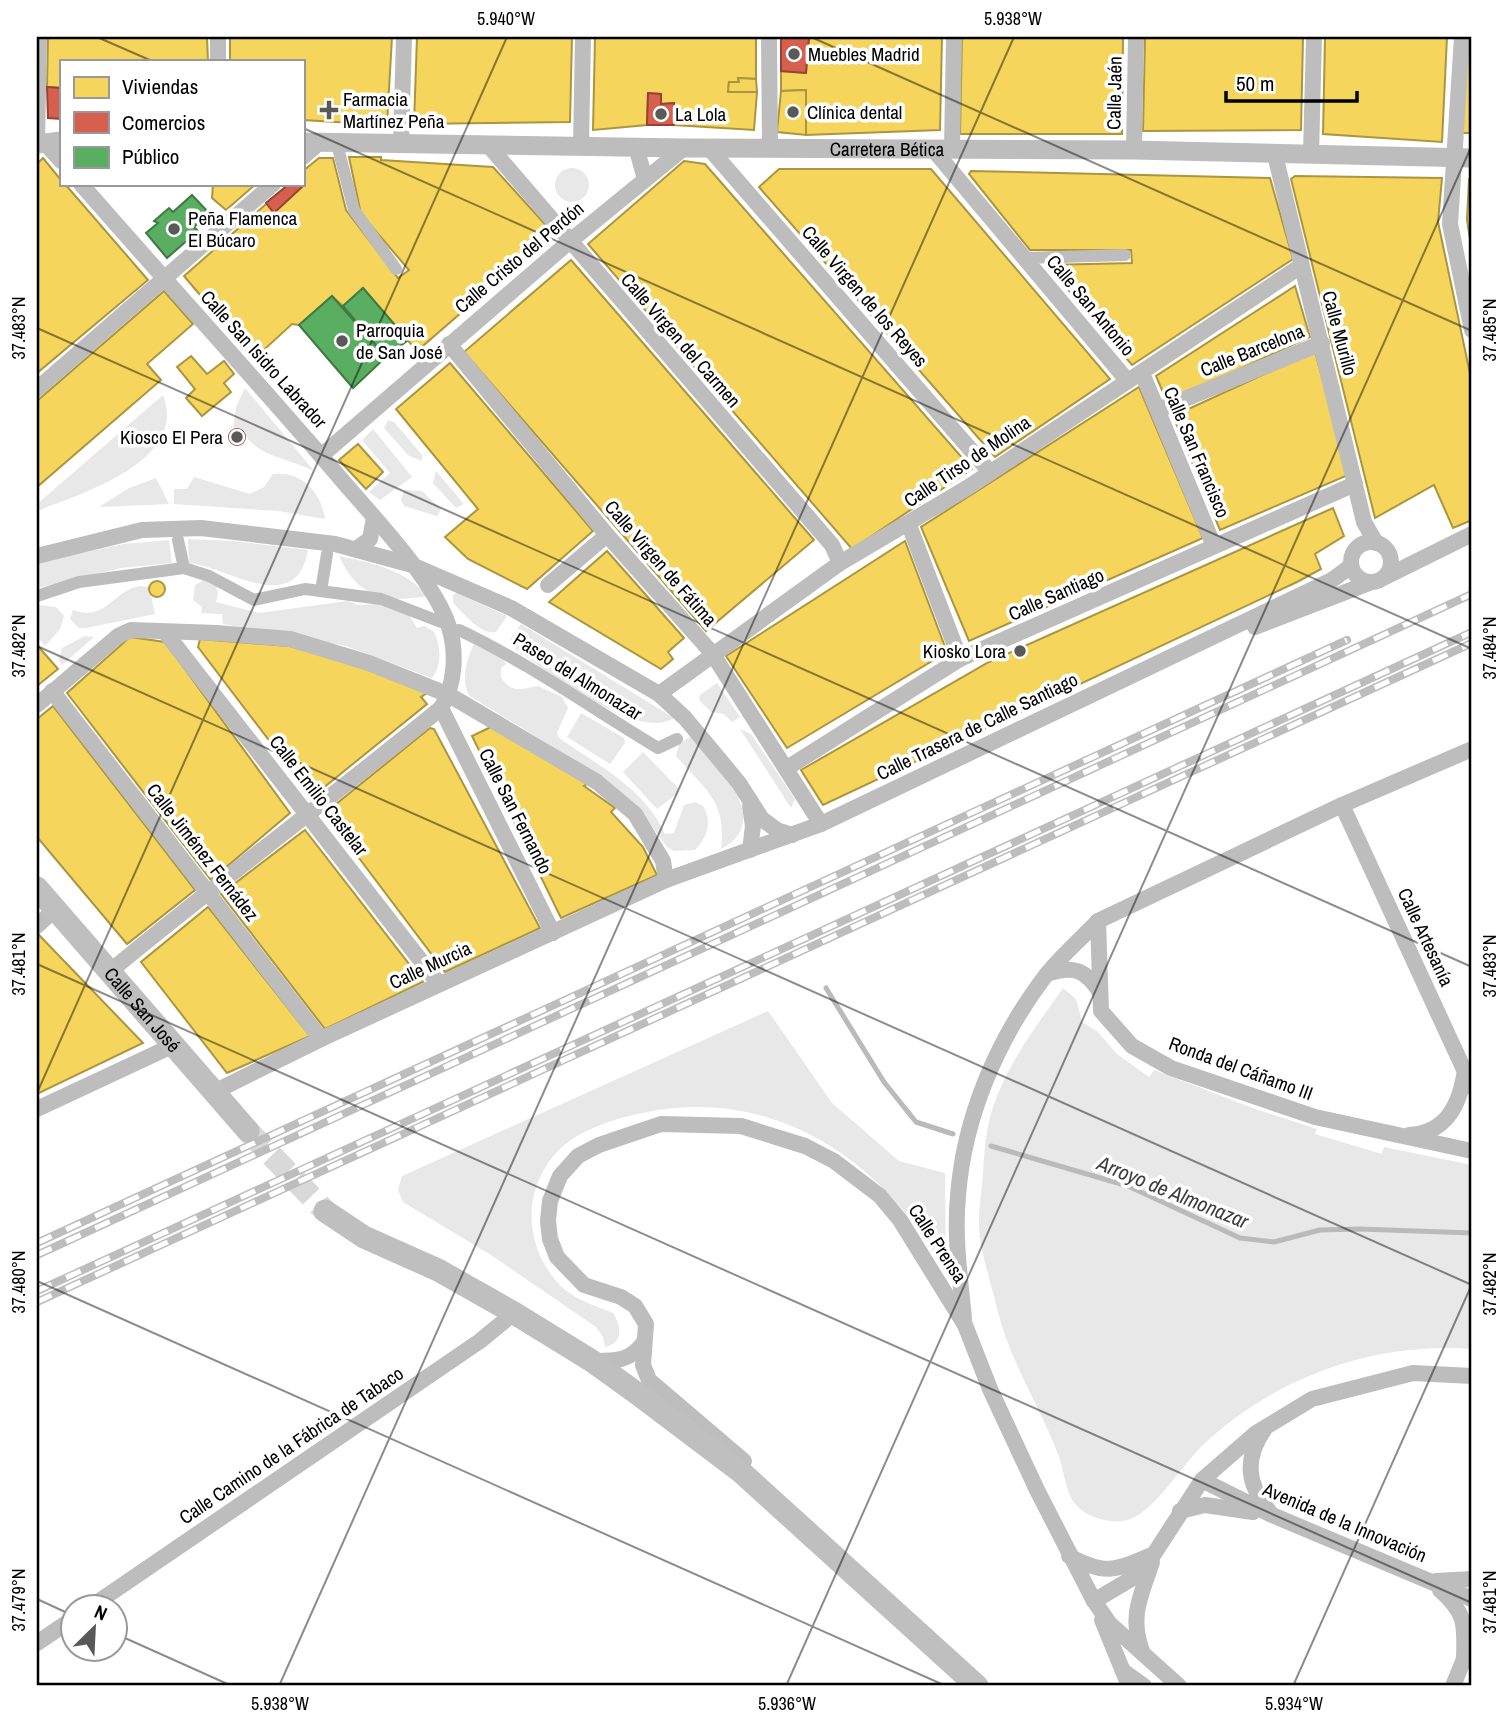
<svg xmlns="http://www.w3.org/2000/svg" width="1509" height="1723" font-family="'Archivo Narrow',sans-serif">
<rect width="100%" height="100%" fill="#fff"/>
<!-- green -->
<g fill="#e8e8e8">
<circle cx="572" cy="185" r="17"/>
<path d="M245 388 314 471C290 459 254 456 243 431L233 430 236 407Z"/>
<path d="M163 395C189 462 80 494 37 511V504Z"/>
<path d="M388 420 394 422 422 455V461L409 456 384 428Z"/>
<path d="M373 429 412 477 380 500 369 492 390 473 362 440Z"/>
<path d="M436 471 464 504 456 508 433 483Z"/>
<path d="M273 474C302 471 321 492 325 519L278 511 174 504V489H187L194 477 250 494 264 487Z"/>
<path d="M156 478 169 504 99 507 129 488Z"/>
<path d="M404 490 422 491 441 509 437 516 404 506 401 500Z"/>
<path d="M188 539 233 541 308 550C296 619 226 566 189 563Z"/>
<path d="M169 540 172 563 121 568 37 588V563L123 544Z"/>
<path d="M339 556C369 562 407 570 427 596 384 604 357 596 339 556Z"/>
<path d="M204 580 216 586 218 593 216 602 259 613 348 601 358 605 377 604 410 616 417 628 424 626 434 632C441 647 442 665 432 678L346 646 223 624 222 614 201 613 202 607 193 600 195 585Z"/>
<path d="M140 586 149 587 155 614 86 628H79L70 619 73 610C106 622 112 591 140 586Z"/>
<path d="M457 593 507 616 496 632C481 635 464 614 453 603V595Z"/>
<path d="M37 605 56 607 64 616 60 629 45 646 37 636Z"/>
<path d="M521 624 674 718C636 743 542 667 511 646L510 640Z"/>
<path d="M85 636 94 637 62 665 59 660 62 648Z"/>
<path d="M474 644 503 659 506 664 501 668V677C511 694 522 689 538 686L562 697 568 708 557 733 559 738C599 766 645 789 665 834L674 833 684 805 695 802 703 806C713 823 707 837 695 850L674 851 667 847 636 805 607 780 470 696C460 683 467 657 474 644Z"/>
<path d="M717 683 740 717 732 722 724 714 711 712 699 700 700 695Z"/>
<path d="M581 713 624 738 625 743 610 764 567 737Z"/>
<path d="M740 729 751 734 795 799 791 808Z"/>
<path d="M693 735C717 765 775 821 721 849 727 800 705 790 676 756L679 744Z"/>
<path d="M643 752 678 788V793L657 809 623 772Z"/>
<path d="M1063 988 1076 999 1082 1022 1098 1032 1117 1054 1149 1077 1154 1070 1258 1110 1317 1129 1315 1134 1382 1154 1384 1147 1472 1165V1349C1375 1342 1278 1376 1206 1442 1184 1461 1152 1518 1123 1521 1107 1523 1086 1517 1075 1504 1065 1491 1064 1469 1058 1454 1038 1403 1008 1358 996 1304 990 1279 980 1251 979 1226 978 1213 981 1198 982 1184 984 1165 984 1145 988 1126 999 1074 1033 1031 1063 988Z"/>
<path d="M768 1011 832 1103 899 1161 945 1173 946 1274C885 1160 774 1085 642 1113 614 1119 581 1129 560 1149 522 1186 523 1245 558 1283 572 1299 594 1305 613 1313 622 1327 623 1343 605 1347L603 1337 596 1327 491 1255 403 1202 398 1190 402 1176Z"/>
</g>
<!-- homes -->
<g fill="#f6d55c" stroke="#ac9540" stroke-width="2">
<path d="M48 37H207L208 61H61V88L47 87Z"/>
<path d="M230 37H392L387 125 303 120V61H230Z"/>
<path d="M417 37H572L570 122 414 124Z"/>
<path d="M595 37H756V79L738 78 739 82H729L728 92H757L754 130 674 125V103L661 104V94L648 93 647 125 593 130Z"/>
<path d="M809 37H942L940 130 806 135V90L781 91V71L806 73Z"/>
<path d="M962 37H1123L1122 134H960Z"/>
<path d="M1145 37H1303L1301 130 1143 131Z"/>
<path d="M1325 37H1447L1442 142 1323 134Z"/>
<path d="M1467 47 1472 51V133H1462Z"/>
<path d="M738 78 756 79 757 92H728L729 82H739Z"/>
<path d="M806 90V135L777 132 781 91Z"/>
<path d="M349 157H381V160L493 167 553 233 417 351 363 288 343 306 332 296 299 325 292 324 254 359 184 276 289 184H303V171L319 158H333L346 210 398 278 409 270 361 214Z"/>
<path d="M43 158 61 180V184H65L148 280 37 373V164Z"/>
<path d="M684 161 705 164 972 469 852 549 588 244Z"/>
<path d="M779 169H931L1110 379 995 457 759 187Z"/>
<path d="M971 171 1270 178 1293 259 1132 365 1047 265 1132 263 1131 250H1030L969 174Z"/>
<path d="M1295 176 1442 178 1438 222 1472 383V520L1453 528 1434 485 1375 518 1291 179Z"/>
<path d="M1469 179H1472V252L1467 220Z"/>
<path d="M213 184H256L226 210 212 198Z"/>
<path d="M571 260 814 540 706 631 464 352Z"/>
<path d="M1295 286 1310 337 1167 402 1156 376Z"/>
<path d="M164 291 193 324 147 364 161 380 37 487V401Z"/>
<path d="M1315 351 1348 475 1220 530 1173 416Z"/>
<path d="M191 356 207 374 224 361 234 374 224 383 231 392 202 416 186 398 195 389 177 367Z"/>
<path d="M450 363 593 531 527 589 468 559 445 537 478 509 396 409Z"/>
<path d="M1139 387 1203 538 969 641 921 527Z"/>
<path d="M358 444 383 472 366 489 339 460Z"/>
<path d="M1333 508 1344 536 1315 554 1321 569 1297 582 823 805 801 770 989 662Z"/>
<path d="M905 541 947 652 787 748 726 656Z"/>
<path d="M607 551 684 638 668 652 673 659 661 669 549 602Z"/>
<circle cx="157" cy="589" r="8"/>
<path d="M130 637 165 642 290 813 211 880 67 693Z"/>
<path d="M200 639 289 646 343 660 427 693 421 697 427 704 312 797 198 647Z"/>
<path d="M37 645 58 669 37 686Z"/>
<path d="M53 706 195 890 127 944 37 837V719Z"/>
<path d="M491 727 588 783 584 786 615 808 611 812 643 847 657 875 561 918 472 736Z"/>
<path d="M430 728 434 729 540 928 445 972 325 813Z"/>
<path d="M305 830 423 982 325 1029 221 894Z"/>
<path d="M208 907 310 1036 227 1073 141 962Z"/>
<path d="M39 935 143 1043 37 1094V937Z"/>
</g>
<!-- shops -->
<g fill="#d6604d" stroke="#964336" stroke-width="2">
<path d="M781 37H809L806 73 781 71Z"/>
<path d="M47 87 61 88V119L48 118Z"/>
<path d="M648 93 661 94V104L674 103V125H647Z"/>
<path d="M289 184H299L302 187 274 213 266 203Z"/>
<circle cx="237" cy="437" r="8"/>
</g>
<!-- public -->
<g fill="#5aae61" stroke="#3f7a44" stroke-width="2">
<path d="M192 195 209 213 194 227 198 231 167 258 146 233 158 223 154 221 169 208 173 212Z"/>
<path d="M363 288 408 340 386 357 343 306Z"/>
<path d="M332 296 386 357 353 388 299 325Z"/>
</g>
<g fill="none" stroke-linecap="round" stroke-linejoin="round">
<!-- stream -->
<g stroke="#bababa" stroke-width="5">
<path d="M826 988 884 1082 916 1122 953 1134"/>
<path d="M991 1146 1128 1186 1240 1238 1274 1242 1320 1230 1360 1229 1472 1233"/>
</g>
<!-- secondary-tunnel -->
<path stroke="#d9d9d9" stroke-width="23" stroke-dasharray="23 11" stroke-linecap="butt" d="M248 1131 325 1211"/>
<!-- pedestrian -->
<g stroke="#bdbdbd" stroke-width="12">
<path d="M337 144 354 210 396 269"/>
<path d="M1024 258 1125 255"/>
<path d="M178 540 184 568 209 576 254 600 305 589 381 599 441 622"/>
<path d="M321 591 327 554"/>
<path d="M37 596 79 582 184 568"/>
<path d="M459 630C529 663 591 708 658 748L677 739"/>
</g>
<!-- minor -->
<g stroke="#bdbdbd" stroke-width="16">
<path d="M218 37V61"/>
<path d="M769 37 770 147"/>
<path d="M1462 37 1450 224 1472 330"/>
<path d="M43 141 61 161"/>
<path d="M401 144 404 37"/>
<path d="M37 145 39 37"/>
<path d="M488 145 832 545 840 563"/>
<path d="M581 145 583 37"/>
<path d="M636 147 645 179"/>
<path d="M709 148 990 472"/>
<path d="M932 148 1126 379"/>
<path d="M952 149 954 37"/>
<path d="M1134 150 1136 37"/>
<path d="M1275 155 1364 522 1376 543"/>
<path d="M1311 155 1314 37"/>
<path d="M303 157 320 142"/>
<path d="M81 184C169 285 260 384 347 486 378 522 435 582 449 627 457 652 455 686 441 708 331 798 218 882 108 973"/>
<path d="M449 344 607 535 712 653 821 824"/>
<path d="M1142 373 1214 546"/>
<path d="M37 389 273 184"/>
<path d="M1158 410 1322 343"/>
<path d="M321 456 569 242 684 148"/>
<path d="M909 525 960 659"/>
<circle cx="1371" cy="562" r="20"/>
<path d="M356 549 370 539 374 518"/>
<path d="M37 556 142 530 201 528 335 544 412 565 511 608 659 694 685 718 739 783 762 819 777 830 792 835"/>
<path d="M1385 577 1472 534"/>
<path d="M548 585 607 535"/>
<path d="M1255 627 1369 583"/>
<path d="M165 632 439 984"/>
<path d="M52 691 321 1039"/>
<path d="M659 694 840 563 967 488 1301 266"/>
<path d="M37 705 118 636 131 630 217 633 290 639 369 663 449 695 597 782 635 814 663 861 666 880"/>
<path d="M441 708 553 933"/>
<path d="M1472 749 1342 805 1098 921 1101 1011 1132 1046 1171 1068 1315 1117 1472 1151"/>
<path d="M787 768 960 659 1355 484"/>
<path d="M1342 805 1472 1087"/>
<path d="M750 850 753 826 750 806"/>
<path d="M37 926 55 909"/>
<path d="M1050 973C1075 965 1086 971 1100 992"/>
<path d="M214 1092 321 1039 666 880 821 824 1332 580 1351 566"/>
<path d="M37 1109 174 1045"/>
<path d="M1409 1135C1447 1133 1460 1104 1465 1070"/>
<path d="M964 1318C960 1277 954 1237 958 1196 964 1116 998 1038 1046 975 1061 956 1081 939 1098 921"/>
<path d="M592 1361C615 1361 630 1362 644 1342"/>
<path d="M1264 1430C1244 1459 1247 1484 1269 1511"/>
<path d="M744 1461 649 1380 643 1365 646 1324 635 1306 621 1297 584 1285 557 1257 550 1239 548 1221 550 1201 560 1176 578 1156 599 1145 661 1124 741 1126 805 1146 834 1161 880 1196 900 1220 965 1325 990 1389 1037 1490 1094 1601 1110 1624 1179 1686"/>
<path d="M1202 1480 1272 1515 1472 1599"/>
<path d="M1180 1511 1205 1505 1253 1512"/>
<path d="M1069 1556C1104 1575 1114 1571 1149 1556"/>
<path d="M1436 1581 1472 1579"/>
<path d="M1440 1590C1466 1613 1465 1624 1464 1657"/>
<path d="M1094 1601 1131 1579 1154 1554 1202 1480 1256 1433 1312 1399 1413 1373 1472 1376"/>
<path d="M89 1608 480 1341 514 1313"/>
<path d="M1102 1620 1129 1686"/>
<path d="M37 1643 74 1618"/>
<path d="M1142 1651C1129 1616 1141 1596 1152 1562"/>
<path d="M1123 1671 1144 1686"/>
<path d="M1453 1686 1468 1649"/>
</g>
<!-- tertiary -->
<g stroke="#bdbdbd" stroke-width="19">
<path id="s1" d="M303 142 684 148 1134 150 1472 158"/>
<path d="M37 144 61 141"/>
</g>
<!-- secondary -->
<g stroke="#bfbfbf" stroke-width="23">
<path id="s2" d="M37 888 248 1131"/>
<path d="M325 1211 364 1237 438 1270 514 1313 592 1361 642 1397 740 1471 977 1686"/>
</g>
<defs>
<g id="rail">
<path d="M37 1243 1347 640"/>
<path d="M37 1255 1472 594"/>
<path d="M37 1291 1472 632"/>
<path d="M37 1302 1472 643"/>
</g>
</defs>
<!-- rail casing -->
<use href="#rail" stroke="#bdbdbd" stroke-width="8"/>
<!-- rail -->
<use href="#rail" stroke="#fff" stroke-width="5" stroke-dasharray="16" stroke-linecap="butt"/>
</g>
<!-- ticks -->
<path fill="none" stroke="#000" stroke-width="2" stroke-opacity="0.45" d="M97 37 152 61M811 37 1472 331M303 128 1472 649M37 328 1472 967M37 646 1472 1285M37 964 1472 1603M37 1093 507 37M37 1281 946 1686M37 1599 74 1616M116 1634 232 1686M279 1686 1014 37M786 1686 1472 145M1293 1686 1472 1284"/>
<!-- markers -->
<g fill="#595959" stroke="#fff" stroke-width="2.5">
<circle cx="794" cy="54" r="7"/>
<path d="M325.5 99.5h7v7h7v7h-7v7h-7v-7h-7v-7h7z"/>
<circle cx="793" cy="112" r="7"/>
<circle cx="661" cy="114" r="7"/>
<circle cx="174" cy="229" r="7"/>
<circle cx="342" cy="341" r="7"/>
<circle cx="237" cy="437" r="7"/>
<circle cx="1020" cy="651" r="7"/>
</g>
<g text-anchor="middle" dominant-baseline="central" stroke-width="7" stroke-linejoin="round" paint-order="stroke">
<!-- poi labels -->
<g font-size="19" fill="#000" stroke="#fff" text-anchor="start">
<text x="808" y="54">Muebles Madrid</text>
<text x="343" y="99">Farmacia<tspan x="343" dy="22">Martínez Peña</tspan></text>
<text x="807" y="112">Clínica dental</text>
<text x="675" y="114">La Lola</text>
<text x="188" y="218">Peña Flamenca<tspan x="188" dy="22">El Búcaro</tspan></text>
<text x="356" y="330">Parroquia<tspan x="356" dy="22">de San José</tspan></text>
<text x="223" y="437" text-anchor="end">Kiosco El Pera</text>
<text x="1006" y="651" text-anchor="end">Kiosko Lora</text>
</g>
<!-- street labels -->
<g font-size="19" fill="#000" stroke="#fff">
<text transform="translate(1114 93) rotate(-89)">Calle Jaén</text>
<text stroke="none"><textPath href="#s1" startOffset="584">Carretera Bética</textPath></text>
<text transform="translate(519 257) rotate(-40)">Calle Cristo del Perdón</text>
<text transform="translate(865 296) rotate(49)">Calle Virgen de los Reyes</text>
<text transform="translate(1091 305) rotate(50)">Calle San Antonio</text>
<text transform="translate(1340 333) rotate(75)">Calle Murillo</text>
<text transform="translate(681 340) rotate(49)">Calle Virgen del Carmen</text>
<text transform="translate(1252 350) rotate(-22)">Calle Barcelona</text>
<text transform="translate(264 359) rotate(48)">Calle San Isidro Labrador</text>
<text transform="translate(1197 452) rotate(67)">Calle San Francisco</text>
<text transform="translate(967 461) rotate(-34)">Calle Tirso de Molina</text>
<text transform="translate(661 563) rotate(49)">Calle Virgen de Fátima</text>
<text transform="translate(1056 594) rotate(-24)">Calle Santiago</text>
<text transform="translate(578 676) rotate(32)">Paseo del Almonazar</text>
<text transform="translate(977 726) rotate(-26)">Calle Trasera de Calle Santiago</text>
<text transform="translate(319 795) rotate(52)">Calle Emilio Castelar</text>
<text transform="translate(516 811) rotate(63)">Calle San Fernando</text>
<text transform="translate(203 852) rotate(52)">Calle Jiménez Fernádez</text>
<text transform="translate(1426 937) rotate(65)">Calle Artesanía</text>
<text transform="translate(430 965) rotate(-25)">Calle Murcia</text>
<text stroke="none"><textPath href="#s2" startOffset="161">Calle San José</textPath></text>
<text transform="translate(1241 1068) rotate(20)">Ronda del Cáñamo III</text>
<text transform="translate(938 1243) rotate(57)">Calle Prensa</text>
<text transform="translate(291 1445) rotate(-34)">Calle Camino de la Fábrica de Tabaco</text>
<text transform="translate(1345 1522) rotate(23)">Avenida de la Innovación</text>
</g>
<!-- water labels -->
<g font-size="21" font-style="italic" fill="#3d3d3d" stroke="#fff">
<text transform="translate(1173 1192) rotate(22)">Arroyo de Almonazar</text>
</g>
</g>
<!-- border -->
<rect width="1509" height="1723" fill="none" stroke="#ffffff" stroke-width="77"/>
<!-- legend -->
<rect x="60" y="60" width="245" height="126" fill="#ffffff" stroke="#999999" stroke-width="2"/>
<rect x="74" y="77" width="35" height="21" fill="#f6d55c" stroke="#999999" stroke-width="2"/>
<text x="122" y="94" font-size="21" fill="#000000">Viviendas</text>
<rect x="74" y="112" width="35" height="21" fill="#d6604d" stroke="#999999" stroke-width="2"/>
<text x="122" y="130" font-size="21" fill="#000000">Comercios</text>
<rect x="74" y="147" width="35" height="21" fill="#5aae61" stroke="#999999" stroke-width="2"/>
<text x="122" y="164" font-size="21" fill="#000000">Público</text>
<!-- north arrow -->
<g transform="translate(94 1628) rotate(24)"><circle r="33" fill="#ffffff" stroke="#999999" stroke-width="2"/>
<path d="M0-5L12 26L0 18L-12 26Z" fill="#595959"/>
<text y="-10" font-size="19" font-weight="bold" text-anchor="middle" fill="#000000">N</text>
</g>
<!-- scale -->
<path d="M1226 91v10h131v-10" fill="none" stroke="#000000" stroke-width="3.5"/>
<text x="1236" y="91" font-size="21" fill="#000000" stroke="#ffffff" stroke-width="5" paint-order="stroke">50 m</text>
<rect x="38" y="38" width="1432" height="1646" fill="none" stroke="#000" stroke-width="2.5"/>
<g font-size="18" text-anchor="middle" fill="#000">
<text x="506" y="25">5.940°W</text>
<text x="1013" y="25">5.938°W</text>
<text transform="translate(19 328) rotate(-90)" y="6">37.483°N</text>
<text transform="translate(1490 330) rotate(-90)" y="6">37.485°N</text>
<text transform="translate(19 646) rotate(-90)" y="6">37.482°N</text>
<text transform="translate(1490 648) rotate(-90)" y="6">37.484°N</text>
<text transform="translate(19 964) rotate(-90)" y="6">37.481°N</text>
<text transform="translate(1490 966) rotate(-90)" y="6">37.483°N</text>
<text transform="translate(19 1282) rotate(-90)" y="6">37.480°N</text>
<text transform="translate(1490 1284) rotate(-90)" y="6">37.482°N</text>
<text transform="translate(19 1600) rotate(-90)" y="6">37.479°N</text>
<text transform="translate(1490 1602) rotate(-90)" y="6">37.481°N</text>
<text x="280" y="1710">5.938°W</text>
<text x="787" y="1710">5.936°W</text>
<text x="1294" y="1710">5.934°W</text>
</g>
</svg>
